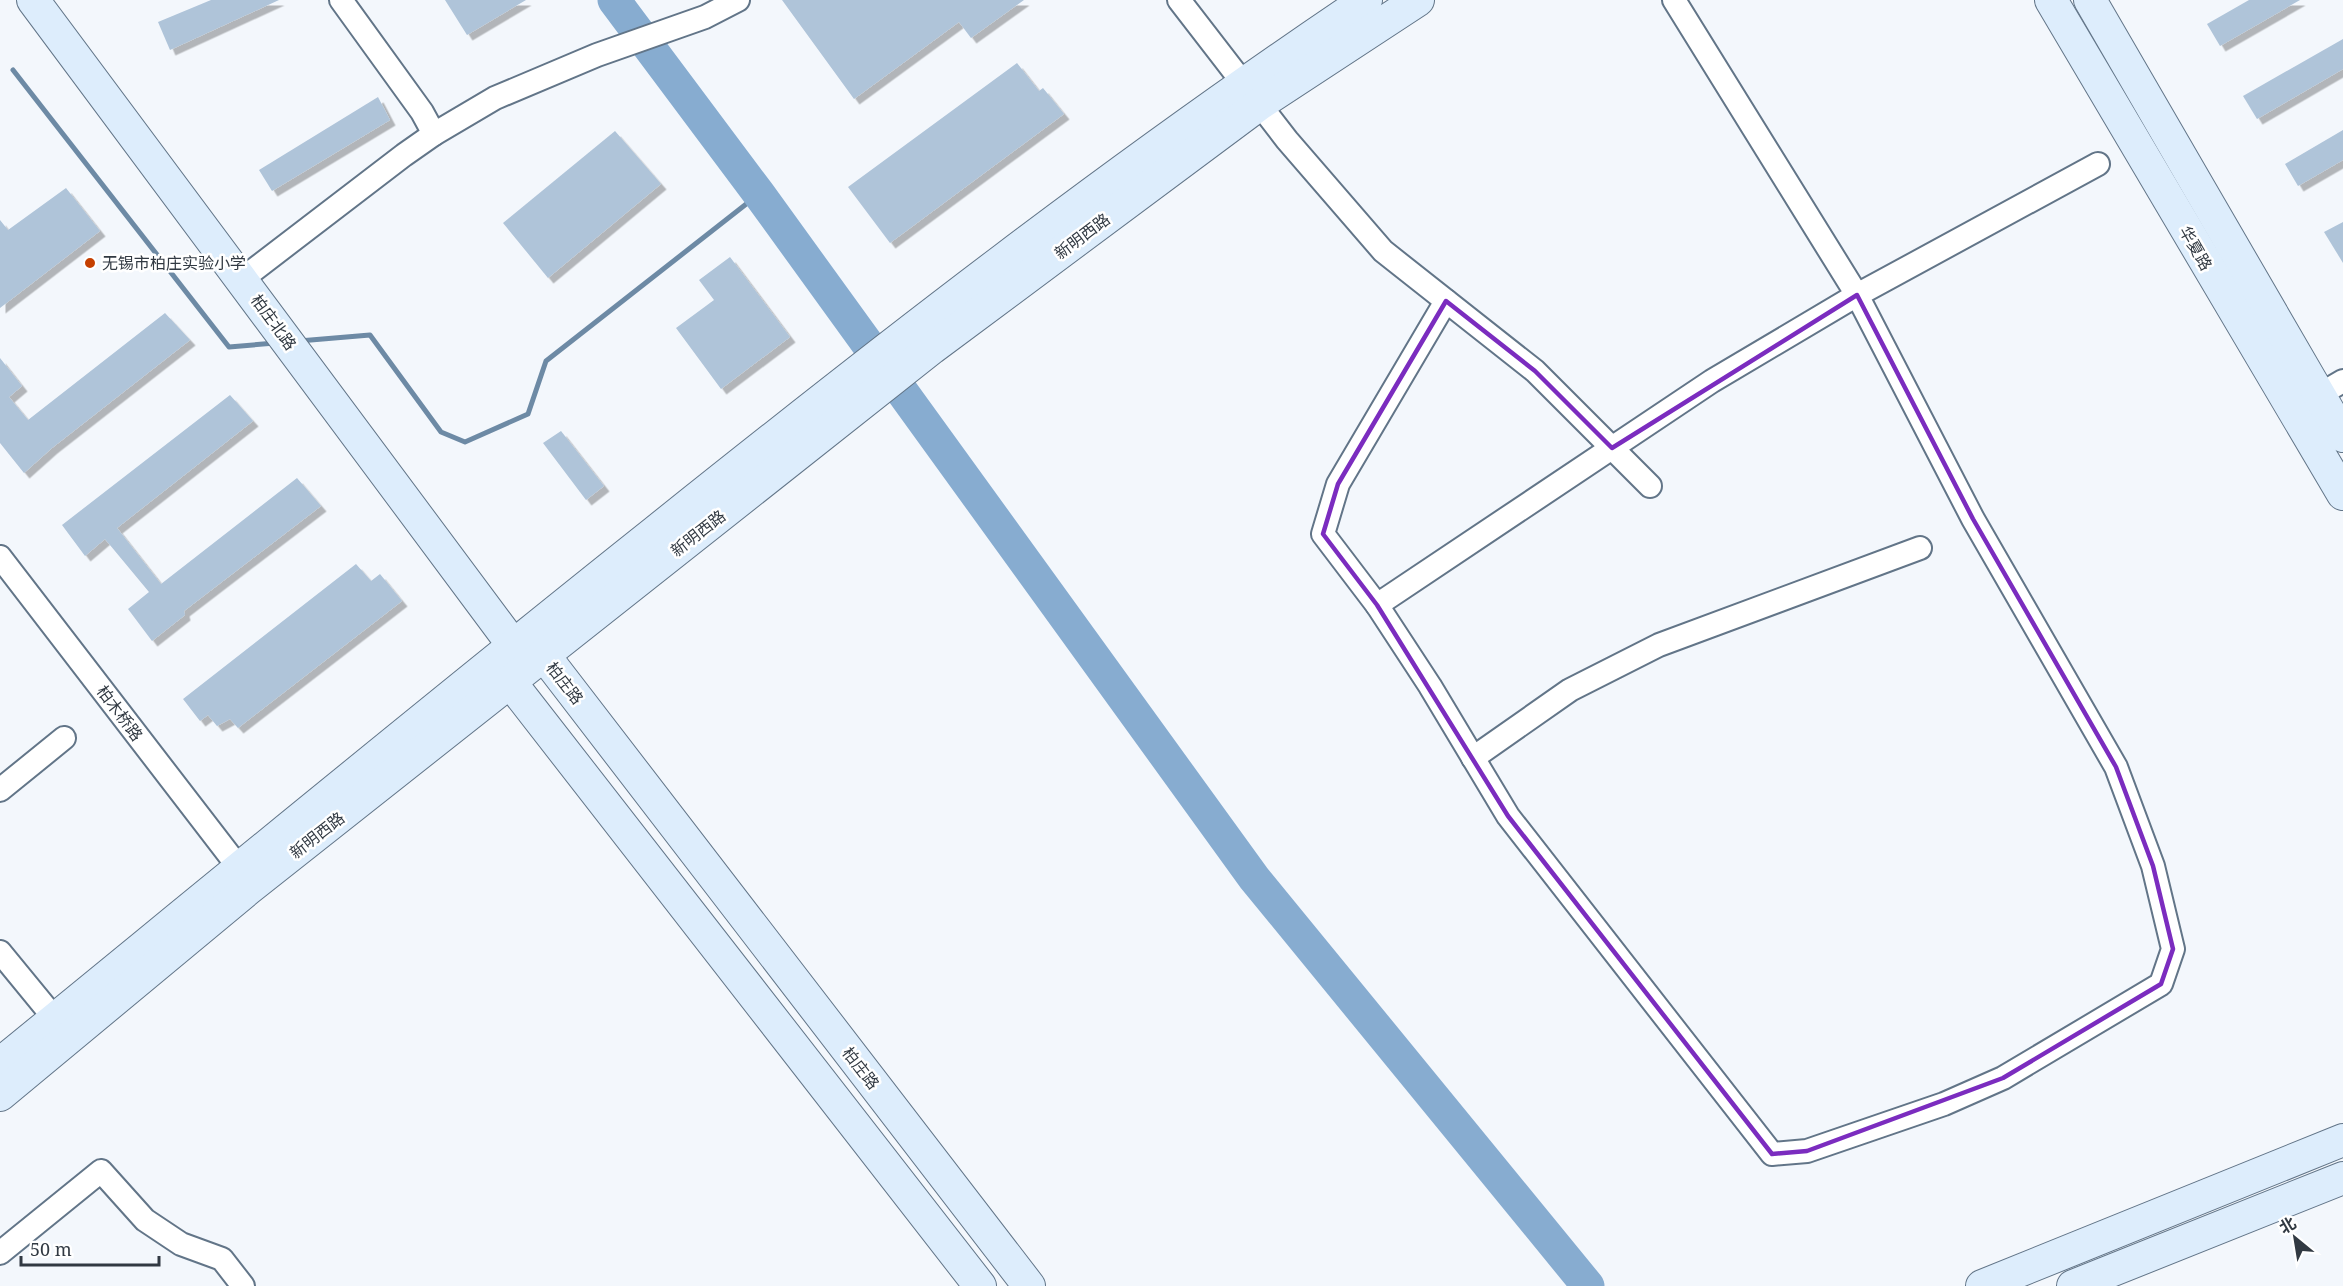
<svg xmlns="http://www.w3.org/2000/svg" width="2343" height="1286" font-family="'Noto Serif','Noto Sans SC',serif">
<defs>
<filter id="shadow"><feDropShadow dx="5.5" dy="5.5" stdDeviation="0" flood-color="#0004"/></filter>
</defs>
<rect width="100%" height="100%" fill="#f3f7fc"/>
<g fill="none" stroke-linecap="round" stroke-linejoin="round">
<!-- stream -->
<g stroke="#6d8aa5" stroke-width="5">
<path d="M13 70 229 347 275 343"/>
<path d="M299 341 370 335 441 432 465 442 528 414 546 361 759 194"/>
</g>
<!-- river -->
<path stroke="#87acd0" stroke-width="33" d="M614 0 759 194 1254 878 1588 1286"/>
</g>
<!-- building -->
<g fill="#afc4d9" filter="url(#shadow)">
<path d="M211 0H279L170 50 158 22Z"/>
<path d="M445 0H526L467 35Z"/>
<path d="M782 0H1024L971 38 959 22 854 99Z"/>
<path d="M2249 0H2300L2220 46 2207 24Z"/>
<path d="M2343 39V69L2257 119 2243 96Z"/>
<path d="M1017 63 1039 91 1043 88 1064 114 890 243 848 187Z"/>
<path d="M378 97 390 120 272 191 259 170Z"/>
<path d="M2343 130V160L2298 186 2285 164Z"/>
<path d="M615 131 661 184 548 278 503 223Z"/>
<path d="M66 188 100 231 0 308V220L8 230Z"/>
<path d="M2343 222V263L2324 232Z"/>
<path d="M730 257 790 337 721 389 676 328 714 300 699 280Z"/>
<path d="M165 313 190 340 52 448 24 473 0 443V358L22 386 9 397 28 420Z"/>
<path d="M230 395 253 421 117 528 161 584 297 478 321 506 184 611 185 615 152 641 128 609 149 592 105 539 85 556 62 525Z"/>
<path d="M561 431 604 486 586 500 543 443Z"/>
<path d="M356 564 371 581 380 574 402 601 238 728 230 719 217 726 208 715 200 721 183 699Z"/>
</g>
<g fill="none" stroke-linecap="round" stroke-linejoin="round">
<defs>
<g id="street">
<path d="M341 0 422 112 434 134"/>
<path d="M1179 0 1287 140 1383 251 1535 371 1650 486"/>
<path d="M1674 0 1857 295 1973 519 2116 767 2153 866 2173 949 2161 984 2003 1078 1944 1104 1807 1151 1772 1154 1508 816 1430 686 1377 605 1712 381 1857 295 2098 164"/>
<path d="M242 279 404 155 434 134 495 98 597 55 705 17 738 0"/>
<path d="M2307 402 2343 381"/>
<path d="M0 557 240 869"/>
<path d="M1377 605 1323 534 1338 484 1446 301"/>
<path d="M1473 758 1570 690 1659 645 1920 548"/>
<path d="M0 790 64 738"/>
<path d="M0 952 55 1019"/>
<path d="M0 1253 101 1171 145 1220 181 1244 222 1259 243 1286"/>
</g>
<g id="secondary">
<path d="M33 0 513 645"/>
<path d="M2051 0 2343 494"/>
<path d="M2090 0 2343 436"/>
<path d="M523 648 543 654 1029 1286"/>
<path d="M512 661 511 683 980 1286"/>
<path d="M0 1064C218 886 435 707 655 532 886 347 1120 165 1366 0"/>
<path d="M0 1095 248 889 932 348 1261 103 1418 0"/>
<path d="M1982 1286 2343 1140"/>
<path d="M2073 1286 2343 1178"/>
</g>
</defs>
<!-- street casing -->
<use href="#street" stroke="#627588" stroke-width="26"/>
<!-- secondary casing -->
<use href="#secondary" stroke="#627588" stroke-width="34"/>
<!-- street -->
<use href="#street" stroke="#fff" stroke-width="22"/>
<!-- secondary -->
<use href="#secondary" stroke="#ddedfc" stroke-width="32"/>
</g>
<!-- marked area -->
<path fill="none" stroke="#7b2cbf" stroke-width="4.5" stroke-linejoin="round" d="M1857 295 1973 519 2116 767 2153 866 2173 949 2161 984 2003 1078 1807 1151 1772 1154 1508 816 1377 605 1323 534 1338 484 1446 301 1535 371 1612 448Z"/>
<!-- markers -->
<circle fill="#c53f00" stroke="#fff" stroke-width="2" cx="90" cy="263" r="6"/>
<g text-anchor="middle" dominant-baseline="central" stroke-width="5" stroke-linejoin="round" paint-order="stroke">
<!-- street labels -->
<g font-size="16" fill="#313942" stroke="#fff">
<text transform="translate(1082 236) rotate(-37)">新明西路</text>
<text transform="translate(2196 248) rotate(60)">华夏路</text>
<text transform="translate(274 322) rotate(54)">柏庄北路</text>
<text transform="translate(698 533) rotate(-38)">新明西路</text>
<text transform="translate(565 683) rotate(52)">柏庄路</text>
<text transform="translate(120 713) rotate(53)">柏木桥路</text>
<text transform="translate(317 835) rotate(-38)">新明西路</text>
<text transform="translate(861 1068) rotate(52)">柏庄路</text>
</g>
<!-- poi labels -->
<g font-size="16" fill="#313942" stroke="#fff" text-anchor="start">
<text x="102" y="263">无锡市柏庄实验小学</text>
</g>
</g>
<!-- north arrow -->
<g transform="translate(2295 1238) rotate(330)" stroke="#ffffff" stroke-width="4.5" paint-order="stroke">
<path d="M0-4.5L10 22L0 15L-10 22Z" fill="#313942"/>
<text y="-9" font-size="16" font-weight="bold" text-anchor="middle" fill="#313942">北</text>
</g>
<!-- scale -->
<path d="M21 1256v9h138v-9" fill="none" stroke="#313942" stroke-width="3"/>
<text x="30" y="1256" font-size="18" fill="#313942" stroke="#ffffff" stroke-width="4.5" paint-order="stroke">50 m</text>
</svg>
